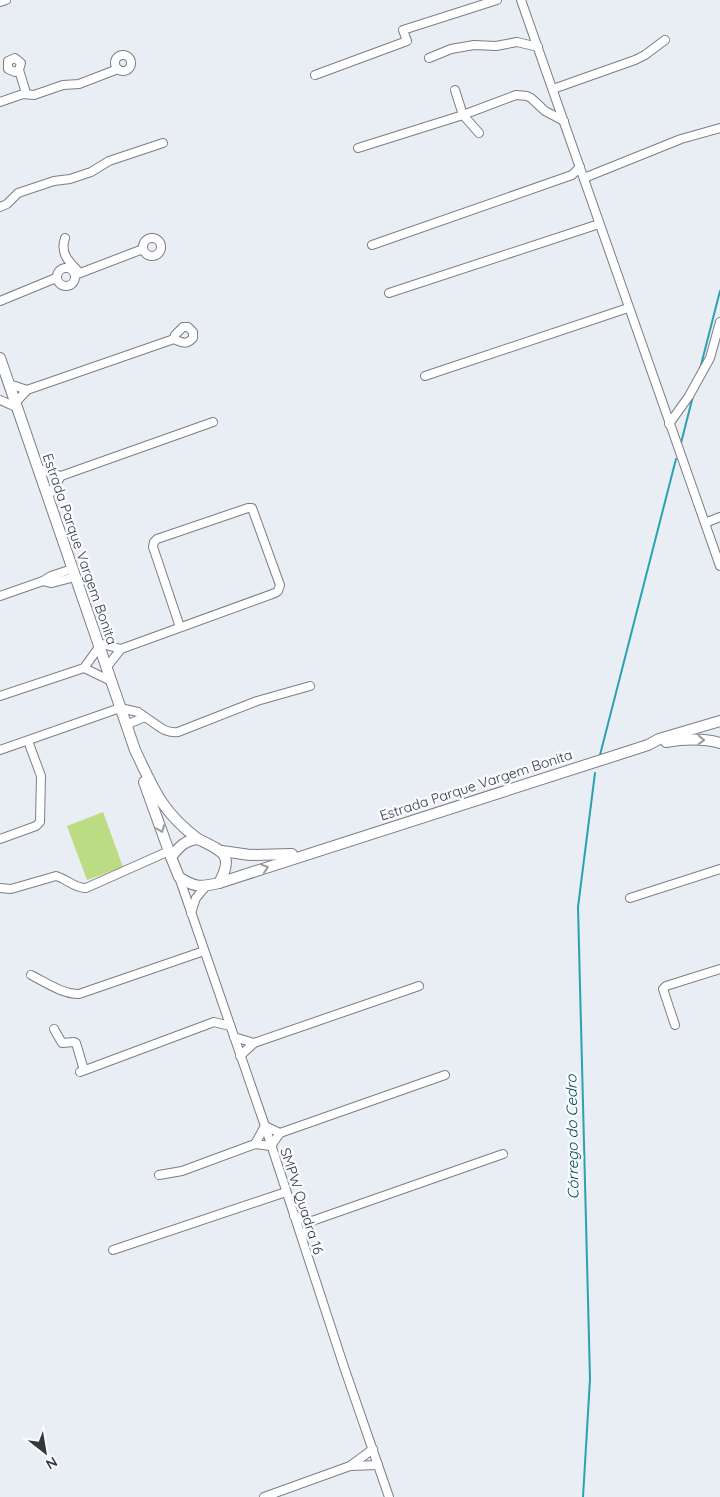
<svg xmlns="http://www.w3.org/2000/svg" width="720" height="1497" font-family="Quicksand,sans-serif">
<rect width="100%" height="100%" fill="#e9edf4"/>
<!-- green -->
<path fill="#bcdc84" d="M103 812 123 867 87 880 67 826Z"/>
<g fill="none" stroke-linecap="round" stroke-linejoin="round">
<!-- stream -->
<g stroke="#2ba2af" stroke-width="2">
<path d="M700 369 720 291"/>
<path d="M681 443 693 396"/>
<path d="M600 755 676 459"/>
<path d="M583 1497 590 1379 578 907 595 773"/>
</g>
<defs>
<g id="minor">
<path d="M521 0 720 566"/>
<path d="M0 2 6 0"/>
<circle cx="123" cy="63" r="8"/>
<path d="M429 58 451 49 474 45 496 46 517 42 538 47"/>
<path d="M19 70 15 72 8 69V61L15 58 21 63 19 70 26 93"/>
<path d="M315 75 407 41 403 30 497 0"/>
<path d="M553 89 635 60 645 55 665 40"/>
<path d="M455 90 463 115 479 133"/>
<path d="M0 102 23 94 34 95 63 85 79 84 118 69"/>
<path d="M358 148 463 115 516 95 527 96 531 98 545 111 564 121"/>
<path d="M584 178 681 139 720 128"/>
<path d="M0 207 7 204 18 193 54 181 70 179 91 172 109 161 163 143"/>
<circle cx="152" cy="247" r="9"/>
<path d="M65 238C60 253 68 261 78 271"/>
<path d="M372 245 572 175 580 167"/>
<circle cx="66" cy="277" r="9"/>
<path d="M75 275 143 249"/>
<path d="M389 293 599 224"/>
<path d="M0 301 56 278"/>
<path d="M425 376 628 308"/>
<path d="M9 384 27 390"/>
<path d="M0 400 16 407"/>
<path d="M15 403 27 390 174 339C182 343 187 345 193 338V332L188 327H183L175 335 174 339"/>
<path d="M669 424 689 396 710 358 720 322"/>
<path d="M38 469 61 476"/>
<path d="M48 497 61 476 213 422"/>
<path d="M705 523 720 517"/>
<path d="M43 581 52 583 75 577"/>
<path d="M0 596 43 581 51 576 72 569"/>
<path d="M98 643 121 649 275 593 278 591 280 585 252 508H248L157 539 154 542 153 547 180 627"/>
<path d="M84 668 111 681"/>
<path d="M106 668 121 649"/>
<path d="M0 696 84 668 99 647"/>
<path d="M126 725 145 717C157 724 164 734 178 732L257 701 310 686"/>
<path d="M0 750 120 708 138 712 145 717"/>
<path d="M0 839 36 826 40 822 41 776 28 741"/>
<path d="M179 877 265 1126 344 1367 389 1497"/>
<path d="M0 888 11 889 56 876C67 879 74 888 86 888L169 851"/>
<path d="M630 898 720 869"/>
<path d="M191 913 196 898 206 886"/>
<path d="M31 975C45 982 62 994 79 994L204 951"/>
<path d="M675 1025 663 989 666 986 720 969"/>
<path d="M54 1029 62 1043 74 1042 76 1043 84 1070"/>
<path d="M234 1037 254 1043"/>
<path d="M240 1056 254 1043 419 986"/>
<path d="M80 1072 214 1022 230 1026"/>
<path d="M255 1144 265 1126 280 1133"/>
<path d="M159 1175 182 1171 255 1144 271 1146 280 1133 445 1075"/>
<path d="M294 1216 312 1221 503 1154"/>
<path d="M302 1238 312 1221"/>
<path d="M113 1250 286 1192"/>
<path d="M350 1466 373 1449"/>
<path d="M264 1497 350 1466 378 1465"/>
</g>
<g id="major">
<path d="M0 358 135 750C154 790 162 812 198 839"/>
<path d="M666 742C684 739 702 738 720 743"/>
<path d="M144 782 171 857"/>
<path d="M198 839C222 851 235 854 219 883 201 887 195 888 179 877L171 857C179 847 185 840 198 839Z"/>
<path d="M222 851 250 855 292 854"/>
<path d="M219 883 648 745 659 739 720 721"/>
</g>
</defs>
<!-- minor casing -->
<use href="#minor" stroke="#7b7e85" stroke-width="10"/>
<!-- major casing -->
<use href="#major" stroke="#7b7e85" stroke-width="12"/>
<!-- minor -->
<use href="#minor" stroke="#fff" stroke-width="8"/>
<!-- major -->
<use href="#major" stroke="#fff" stroke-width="10"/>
</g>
<!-- one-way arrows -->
<defs><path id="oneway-chevron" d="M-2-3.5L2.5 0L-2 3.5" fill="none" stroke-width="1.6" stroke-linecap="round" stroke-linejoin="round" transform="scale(1.25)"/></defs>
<g stroke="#9a9a9c">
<use href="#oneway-chevron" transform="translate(701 740) rotate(3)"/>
<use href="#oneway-chevron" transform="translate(161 829) rotate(69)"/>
<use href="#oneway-chevron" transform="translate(265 868) rotate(-18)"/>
</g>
<g text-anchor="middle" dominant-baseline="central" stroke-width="5" stroke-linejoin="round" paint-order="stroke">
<!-- street labels -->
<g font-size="14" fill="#353639" stroke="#f8fafe">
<text transform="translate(80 549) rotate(71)">Estrada Parque Vargem Bonita</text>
<text transform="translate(476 785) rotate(-18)">Estrada Parque Vargem Bonita</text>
<text transform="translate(302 1201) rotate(72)">SMPW Quadra 16</text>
</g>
<!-- water labels -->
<g font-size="15" font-style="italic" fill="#004950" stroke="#f8fafe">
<text transform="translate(572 1137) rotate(-91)">Córrego do Cedro</text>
</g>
</g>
<!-- north arrow -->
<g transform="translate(45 1452) rotate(149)" stroke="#f8fafe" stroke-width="4" paint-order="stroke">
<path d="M0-4L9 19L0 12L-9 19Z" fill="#353639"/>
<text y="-8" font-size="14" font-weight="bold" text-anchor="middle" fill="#353639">N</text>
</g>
</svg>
